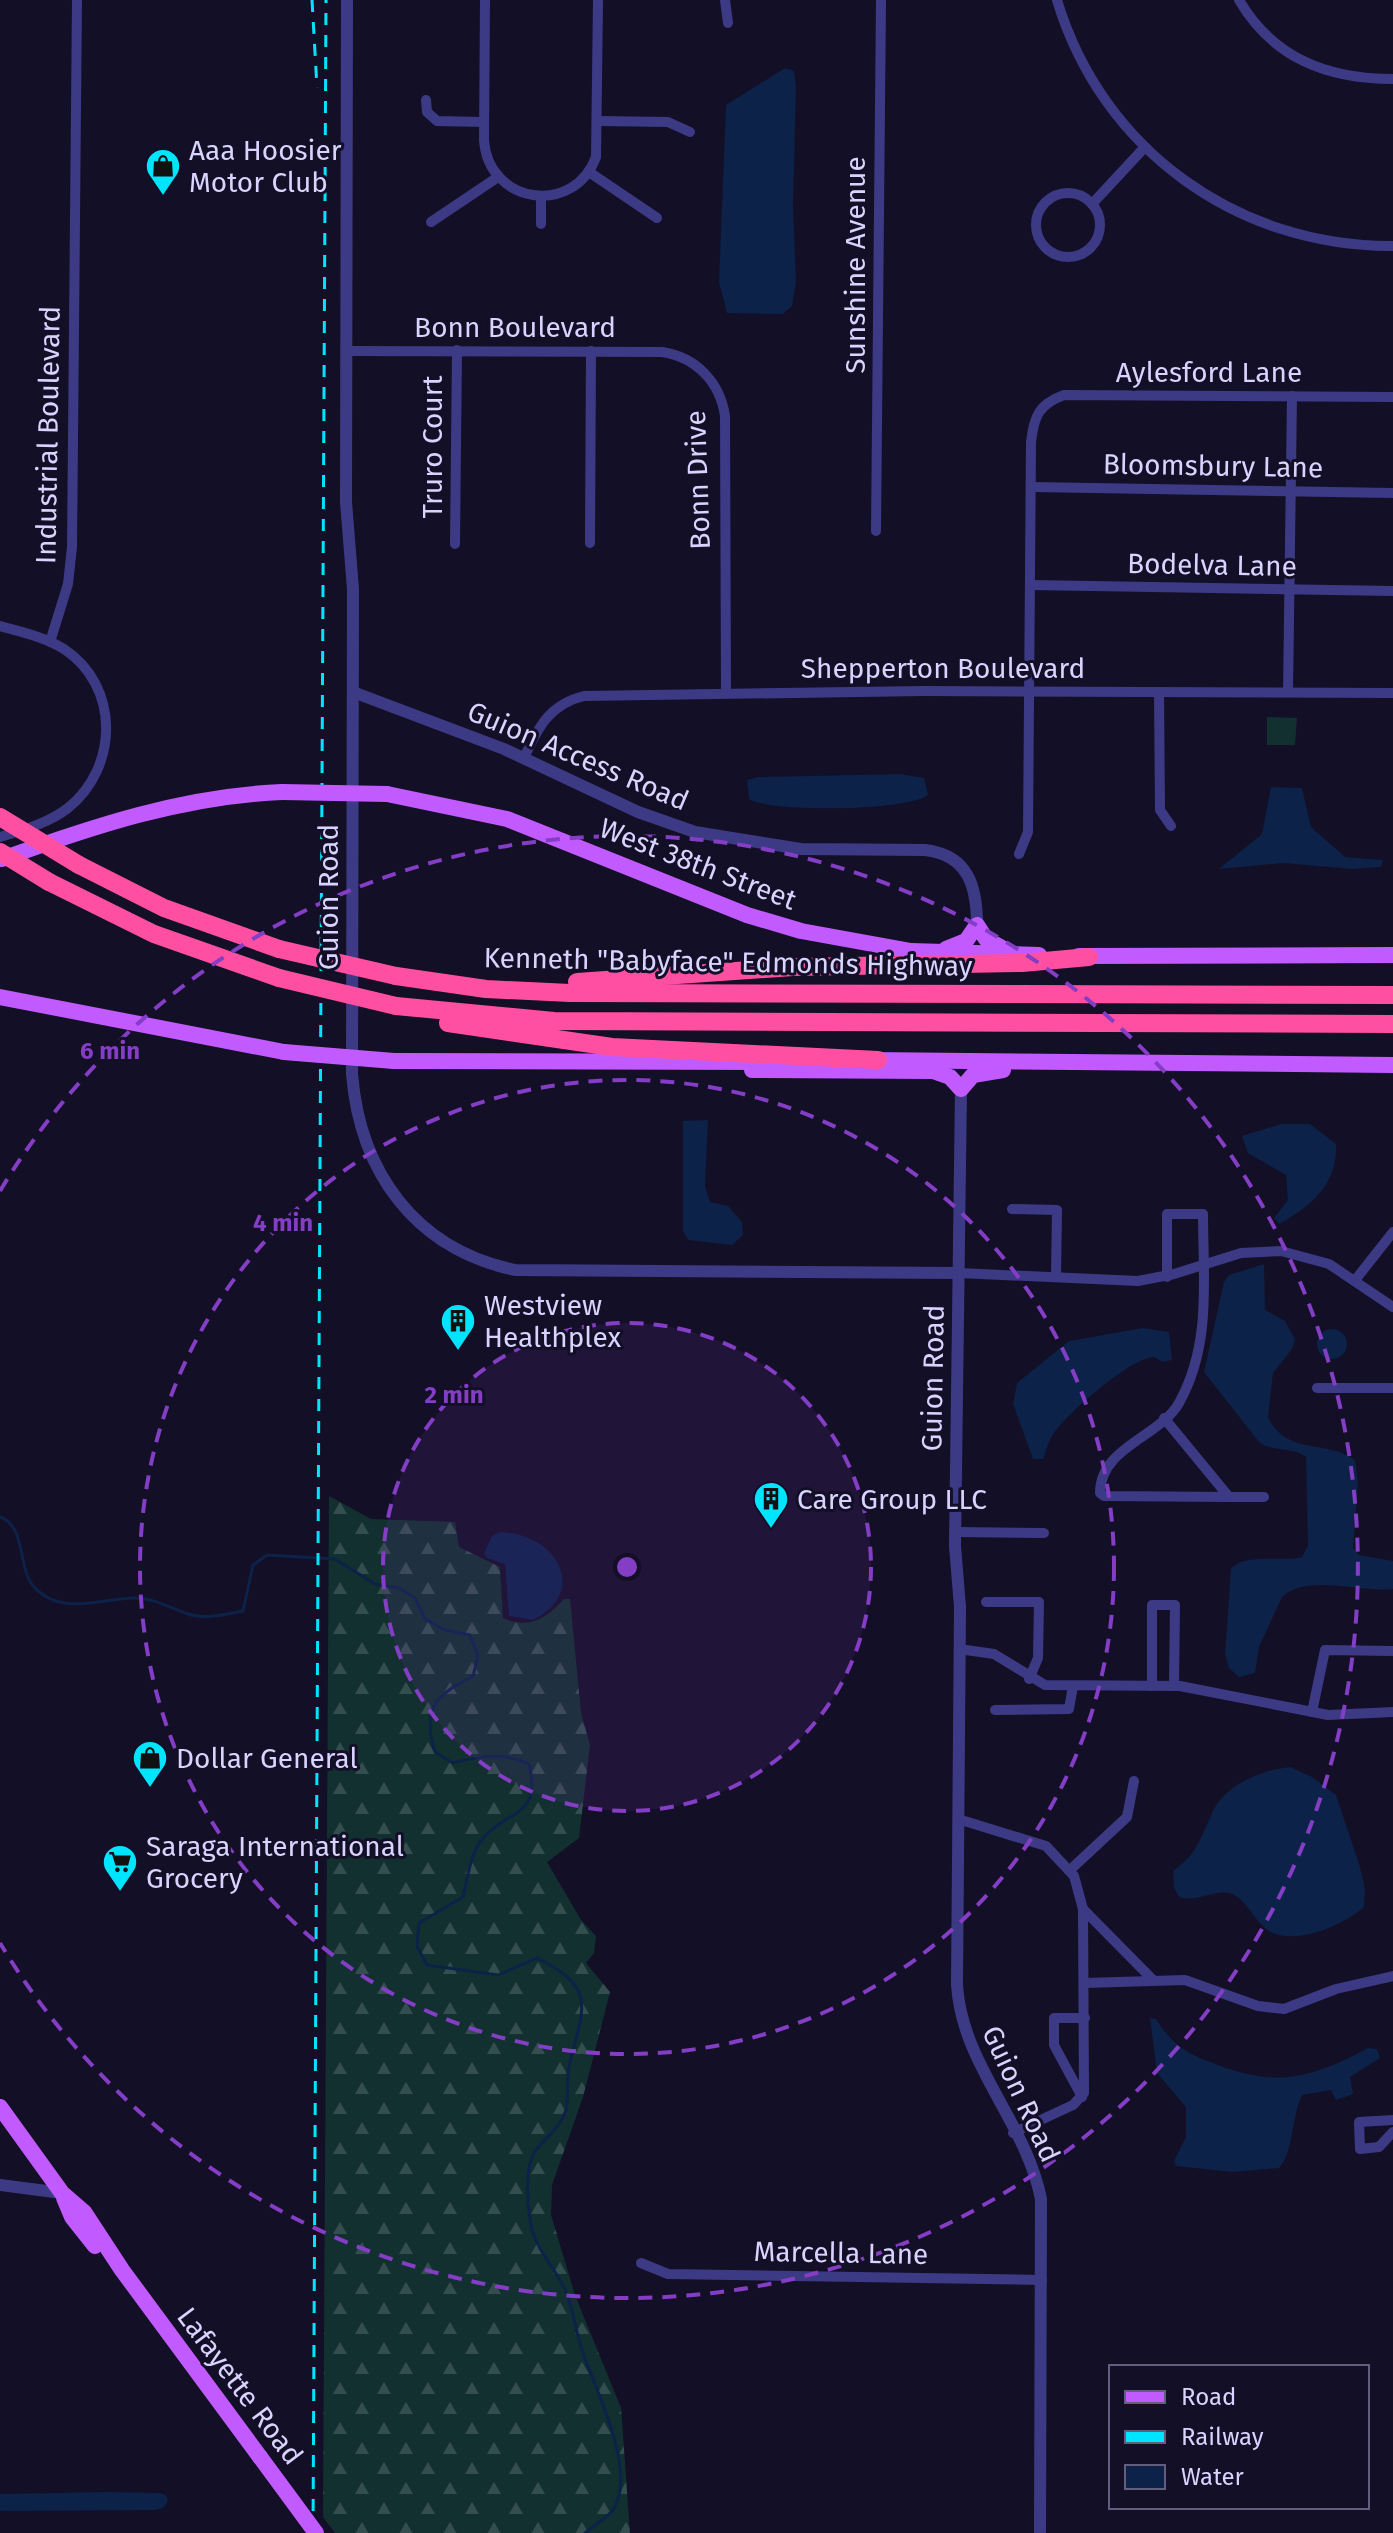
<svg xmlns="http://www.w3.org/2000/svg" width="1393" height="2533" font-family="'Fira Sans',sans-serif">
<defs>
<pattern id="forest-firs" width="22" height="20" patternUnits="userSpaceOnUse" patternTransform="scale(2)"><rect width="22" height="20" fill="#12302f"/><path d="M5 1l3.5 6h-7zM16 11l3.5 6h-7z" fill="#344d4e"/></pattern>
</defs>
<rect width="100%" height="100%" fill="#130f26"/>
<!-- forest -->
<path fill="url(#forest-firs)" d="M329 1496 371 1519 455 1522 459 1547 500 1567 503 1618C529 1630 547 1618 564 1599H570L581 1713 590 1745 579 1838 547 1862 581 1920 596 1936 594 1953 586 1963 610 1992 583 2097 552 2185 551 2215 575 2295 621 2408 630 2533H335L323 2517Z"/>
<!-- park -->
<path fill="#12302f" d="M1267 717 1297 718 1295 745H1267Z"/>
<!-- water -->
<g fill="#0c2248">
<path d="M785 68 794 71 796 88 793 205 796 281 792 306 783 314 727 313 719 282 726 105Z"/>
<path d="M900 774 924 778 928 795C909 811 770 813 749 799L747 780 758 777Z"/>
<path d="M1271 787 1302 788 1311 827 1345 857 1383 860 1381 867 1353 869 1283 863 1219 869 1262 834Z"/>
<path d="M708 1120 705 1186 710 1202 728 1206 742 1222 743 1235 732 1245 688 1240 683 1231V1121Z"/>
<path d="M1281 1124H1310L1336 1144C1338 1183 1312 1206 1279 1224L1274 1218 1288 1200 1286 1175 1248 1153 1242 1136Z"/>
<path d="M1264 1264 1265 1310 1285 1321 1295 1339 1292 1349 1273 1373 1268 1417C1286 1456 1327 1439 1355 1460L1358 1483 1353 1548 1359 1555 1393 1561V1589C1361 1593 1307 1573 1282 1597L1259 1647 1255 1673 1239 1677 1229 1668 1225 1655 1231 1569C1244 1553 1282 1562 1302 1557L1308 1546 1306 1457C1292 1446 1274 1453 1259 1442L1204 1372 1224 1282 1229 1275Z"/>
<path d="M1143 1328 1169 1332 1172 1360 1163 1362 1154 1357C1130 1358 1065 1415 1052 1436 1048 1443 1046 1451 1043 1459H1033L1013 1404 1017 1383 1069 1341Z"/>
<circle cx="1332" cy="1344" r="15"/>
<path d="M500 1532C555 1533 591 1590 533 1620L509 1616 505 1564 487 1558 484 1553 492 1536Z"/>
<path d="M1290 1767 1312 1777 1336 1795 1360 1867 1365 1889 1364 1907C1343 1926 1289 1949 1265 1928 1253 1918 1245 1897 1229 1893 1211 1890 1197 1903 1179 1897L1174 1888 1173 1871C1199 1853 1201 1835 1214 1809 1228 1783 1263 1770 1290 1767Z"/>
<path d="M1150 2018 1156 2019C1171 2043 1185 2053 1213 2063 1275 2088 1310 2079 1368 2048L1377 2049 1380 2058 1350 2077 1353 2094 1336 2100 1331 2090 1302 2095C1291 2119 1294 2150 1279 2168L1233 2172 1176 2166 1174 2161 1186 2137V2107L1157 2073Z"/>
<path d="M105 2492 159 2493 166 2495 168 2501 163 2508 155 2510 0 2511V2494Z"/>
</g>
<g fill="none" stroke-linecap="round" stroke-linejoin="round">
<!-- stream -->
<path stroke="#0c2248" stroke-width="3" d="M0 1517C27 1527 17 1568 34 1587 62 1617 101 1598 135 1598 154 1598 170 1608 188 1614 204 1620 227 1614 243 1611L253 1565 267 1555 335 1559 375 1584 399 1588 415 1598 425 1619 445 1630 470 1635 478 1656 473 1676C436 1695 421 1708 435 1752L453 1763C481 1756 503 1752 529 1764 543 1820 504 1809 480 1842 470 1857 467 1880 463 1897L419 1923 417 1946 427 1965 498 1975 537 1958C601 1989 581 2011 569 2067 566 2081 569 2096 566 2110 560 2130 544 2137 534 2153 525 2168 527 2202 530 2219 533 2248 557 2269 567 2294 574 2313 576 2334 583 2353 596 2391 638 2472 613 2510 607 2518 593 2526 585 2533"/>
<!-- minor -->
<g stroke="#3d3a85" stroke-width="10">
<path d="M485 0 484 140C488 204 574 217 596 157L598 0"/>
<path d="M725 0 728 23"/>
<path d="M1057 0C1102 150 1238 247 1393 246"/>
<path d="M1239 0C1273 58 1327 79 1393 79"/>
<path d="M426 100 427 112 437 121 484 122"/>
<path d="M599 121 668 122 690 132"/>
<path d="M589 172 657 218"/>
<circle cx="1068" cy="225" r="32"/>
<path d="M541 196V224"/>
<path d="M1092 204 1144 148"/>
<path d="M431 222 498 177"/>
<path d="M346 351 662 352C696 357 720 382 725 416L726 692"/>
<path d="M1032 487 1393 493"/>
<path d="M876 531 881 0"/>
<path d="M590 543 591 351"/>
<path d="M455 544 457 350"/>
<path d="M1031 585 1393 591"/>
<path d="M0 626C21 632 45 637 64 649 120 686 119 767 68 808 49 823 23 830 0 837"/>
<path d="M50 642 68 584 72 547 77 0"/>
<path d="M1159 692 1160 810 1171 826"/>
<path d="M1288 692 1292 396"/>
<path d="M524 758C538 727 550 704 584 696L923 691 1393 693"/>
<path d="M1019 854 1028 832 1031 442C1034 416 1039 404 1064 395L1393 397"/>
<path d="M1012 1209 1057 1210 1056 1277"/>
<path d="M959 1273 1138 1281 1174 1274 1241 1253 1281 1251 1329 1264 1393 1307"/>
<path d="M1167 1277V1214H1203C1203 1278 1212 1344 1179 1403 1160 1437 1100 1447 1100 1493L1104 1496 1229 1497"/>
<path d="M1356 1279 1393 1232"/>
<path d="M1317 1388H1393"/>
<path d="M1164 1418 1229 1497H1264"/>
<path d="M955 1532 1044 1533"/>
<path d="M986 1602H1039L1038 1658 1029 1679"/>
<path d="M959 1649 994 1654 1045 1685 1180 1686 1328 1715 1393 1712"/>
<path d="M1152 1686V1605H1175L1174 1686"/>
<path d="M995 1710 1069 1709 1073 1686"/>
<path d="M1312 1712 1325 1650 1393 1651"/>
<path d="M958 1819 1046 1846 1074 1876 1083 1909 1154 1981"/>
<path d="M1070 1870 1127 1817 1134 1781"/>
<path d="M1085 1983 1185 1980 1258 2006 1284 2009 1336 1989 1393 1976"/>
<path d="M1082 2097 1054 2045V2018H1085"/>
<path d="M1393 2120 1359 2122 1360 2149 1379 2147 1393 2132"/>
<path d="M1013 2133 1073 2105 1084 2093 1083 1909"/>
<path d="M641 2263 668 2274 1042 2280"/>
</g>
<!-- tertiary -->
<g stroke="#3d3a85" stroke-width="12">
<path d="M347 0 346 502 353 589 352 1074C360 1172 415 1249 515 1270L959 1273"/>
<path d="M353 692 504 749 638 812 695 832 801 849 925 850C968 855 977 886 977 925"/>
<path d="M961 1089 955 1546 960 1607 957 1985C962 2065 1026 2122 1041 2199L1040 2533"/>
<path d="M0 2185 62 2193"/>
</g>
<!-- primary -->
<g stroke="#c25bff" stroke-width="16">
<path d="M387 794 507 819 747 915 801 931 911 951 1039 955"/>
<path d="M2 859C94 826 184 796 282 792"/>
<path d="M946 949 966 941 977 925 986 939 1009 952"/>
<path d="M1079 956 1393 955"/>
<path d="M0 997 284 1052"/>
<path d="M868 1060 1393 1065"/>
<path d="M394 1061 764 1062"/>
<path d="M752 1070 933 1071 950 1077 961 1089 973 1075 1003 1070"/>
<path d="M0 2107 62 2193 84 2212 122 2270 260 2457"/>
<path d="M64 2198 72 2217 95 2246"/>
</g>
<!-- motorway -->
<g stroke="#ff4fa3" stroke-width="18">
<path d="M79 865 164 908 279 949"/>
<path d="M49 882 154 934 279 978"/>
<path d="M396 976 486 989 570 993 1393 995"/>
<path d="M577 982 793 967 1022 963 1089 957"/>
<path d="M396 1006 554 1021 1393 1024"/>
<path d="M448 1023 612 1047 878 1060"/>
</g>
<!-- rail -->
<g stroke="#00e5ff" stroke-width="3" stroke-dasharray="12 10" stroke-linecap="butt">
<path d="M312 0 317 88"/>
<path d="M313 2533 326 0"/>
</g>
<!-- primary-bridge -->
<g stroke="#c25bff" stroke-width="16">
<path d="M282 792 387 794"/>
<path d="M284 1052 394 1061"/>
<path d="M260 2457 316 2533"/>
</g>
<!-- motorway-bridge -->
<g stroke="#ff4fa3" stroke-width="18">
<path d="M0 817 79 865"/>
<path d="M0 852 49 882"/>
<path d="M279 949 396 976"/>
<path d="M279 978 396 1006"/>
</g>
</g>
<!-- distance rings -->
<circle cx="627" cy="1567" r="244" fill="#843dc5" fill-opacity=".12"/>
<g fill="none" stroke="#843dc5" stroke-width="4" stroke-dasharray="14 10">
<circle cx="627" cy="1567" r="244"/>
<circle cx="627" cy="1567" r="487"/>
<path d="M0 1191A731 731 0 1 1 0 1943"/>
</g>
<!-- icons -->
<defs>
<symbol id="shop-pin" viewBox="-11 -11 22 30"><path d="M0 17L-7.5 6A9.5 9.5 0 1 1 7.5 6Z" fill="#00e5ff" stroke="#130f26"/><path d="M-5-2.5h2.3a2.7 3.5 0 0 1 5.4 0H5L5.5 6h-11ZM-1.5-2.5h3a1.5 2.3 0 0 0-3 0Z" fill="#111"/></symbol>
<symbol id="building-pin" viewBox="-11 -11 22 30"><path d="M0 17L-7.5 6A9.5 9.5 0 1 1 7.5 6Z" fill="#00e5ff" stroke="#130f26"/><path d="M-4-6H4V6H1V3H-1V6H-4ZM-2.5-4.3h1.7v1.8h-1.7ZM.8-4.3h1.7v1.8H.8ZM-2.5-1h1.7V.8h-1.7ZM.8-1h1.7V.8H.8Z" fill="#111"/></symbol>
<symbol id="supermarket-pin" viewBox="-11 -11 22 30"><path d="M0 17L-7.5 6A9.5 9.5 0 1 1 7.5 6Z" fill="#00e5ff" stroke="#130f26"/><path d="M-6-5.5h2.5l.6 2H6L4.5 2H-2.5L-4.4-4H-6ZM-1.5 3.2a1.3 1.3 0 1 0 .1 0ZM3 3.2a1.3 1.3 0 1 0 .1 0Z" fill="#111"/></symbol>
</defs>
<g fill-rule="evenodd">
<use href="#shop-pin" x="143" y="146" width="40" height="54"/>
<use href="#building-pin" x="438" y="1301" width="40" height="54"/>
<use href="#building-pin" x="751" y="1479" width="40" height="54"/>
<use href="#shop-pin" x="130" y="1738" width="40" height="54"/>
<use href="#supermarket-pin" x="100" y="1842" width="40" height="54"/>
</g>
<g text-anchor="middle" dominant-baseline="central" stroke-width="6" stroke-linejoin="round" paint-order="stroke">
<!-- poi labels -->
<g font-size="28" fill="#d9d4ff" stroke="#130f26" text-anchor="start">
<text x="189" y="150">Aaa Hoosier<tspan x="189" dy="32">Motor Club</tspan></text>
<text x="484" y="1305">Westview<tspan x="484" dy="32">Healthplex</tspan></text>
<text x="797" y="1499">Care Group LLC</text>
<text x="176" y="1758">Dollar General</text>
<text x="146" y="1846">Saraga International<tspan x="146" dy="32">Grocery</tspan></text>
</g>
<!-- street labels -->
<g font-size="28" fill="#d9d4ff" stroke="#130f26">
<text transform="translate(855 265) rotate(-90)">Sunshine Avenue</text>
<text x="515" y="327">Bonn Boulevard</text>
<text x="1209" y="372">Aylesford Lane</text>
<text transform="translate(48 435) rotate(-89)">Industrial Boulevard</text>
<text transform="translate(432 447) rotate(-90)">Truro Court</text>
<text transform="translate(1213 466) rotate(1)">Bloomsbury Lane</text>
<text transform="translate(698 480) rotate(-92)">Bonn Drive</text>
<text transform="translate(1212 565) rotate(1)">Bodelva Lane</text>
<text x="943" y="668">Shepperton Boulevard</text>
<text transform="translate(578 756) rotate(23)">Guion Access Road</text>
<text transform="translate(698 864) rotate(21)">West 38th Street</text>
<text transform="translate(328 897) rotate(-90)">Guion Road</text>
<text transform="translate(728 962) rotate(1)">Kenneth "Babyface" Edmonds Highway</text>
<text transform="translate(933 1378) rotate(-89)">Guion Road</text>
<text transform="translate(1021 2094) rotate(65)">Guion Road</text>
<text transform="translate(841 2253) rotate(1)">Marcella Lane</text>
<text transform="translate(240 2386) rotate(53)">Lafayette Road</text>
</g>
</g>
<circle cx="627" cy="1567" r="12" fill="#843dc5" stroke="#130f26" stroke-width="4"/>
<g font-size="24" text-anchor="middle" font-weight="bold" fill="#843dc5" stroke="#130f26" stroke-width="6" stroke-linejoin="round" paint-order="stroke">
<text x="110" y="1059">6 min</text>
<text x="283" y="1231">4 min</text>
<text x="454" y="1403">2 min</text>
</g>
<!-- legend -->
<rect x="1109" y="2365" width="260" height="144" fill="#130f26" stroke="#625e7d" stroke-width="2"/>
<rect x="1125" y="2391" width="40" height="12" fill="#c25bff" stroke="#625e7d" stroke-width="2"/>
<text x="1181" y="2405" font-size="24" fill="#d9d4ff">Road</text>
<rect x="1125" y="2431" width="40" height="12" fill="#00e5ff" stroke="#625e7d" stroke-width="2"/>
<text x="1181" y="2445" font-size="24" fill="#d9d4ff">Railway</text>
<rect x="1125" y="2465" width="40" height="24" fill="#0c2248" stroke="#625e7d" stroke-width="2"/>
<text x="1181" y="2485" font-size="24" fill="#d9d4ff">Water</text>
</svg>
